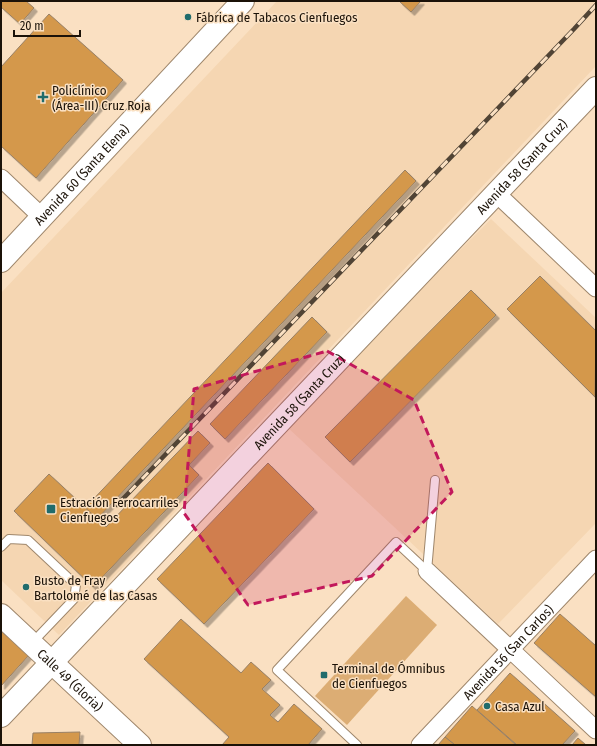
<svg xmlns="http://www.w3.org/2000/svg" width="597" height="746" font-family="'Fira Sans Condensed',sans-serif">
<defs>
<filter id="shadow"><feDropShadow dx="3.5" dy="3.5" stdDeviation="0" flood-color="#0004"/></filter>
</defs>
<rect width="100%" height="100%" fill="#fae0c2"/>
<!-- built -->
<g fill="#f5d6b2">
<path d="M277 1H596V66L59 635 1 580V293Z"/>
<path d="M491 219 596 318V523L498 624 285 425Z"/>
</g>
<!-- green -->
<path fill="#dcad74" d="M406 596 437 625 347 725 315 696Z"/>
<!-- building -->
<g fill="#d4984c" stroke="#988065" filter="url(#shadow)">
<path d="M1 1H26L34 8 20 24 1 7Z"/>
<path d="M399 1H421L411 12Z"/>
<path d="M49 14 123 80 36 178 1 146V67Z"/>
<path d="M405 170 416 181 97 519 85 508Z"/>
<path d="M540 276 596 331 595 397 507 309Z"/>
<path d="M471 290 496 315 350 462 325 437Z"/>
<path d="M312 317 327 332 225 439 210 424Z"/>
<path d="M198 431 210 443 189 465 199 475 93 587 14 511 49 474 106 527Z"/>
<path d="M268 463 314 509 204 624 157 579Z"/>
<path d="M560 614 596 646V697L534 643Z"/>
<path d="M181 619 241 673 251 662 271 680 262 689 280 705 270 715 278 722 294 704 322 729 308 745H222L229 737 144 659Z"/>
<path d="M1 631 29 655 1 686Z"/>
<path d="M510 673 575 731 562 745H517L477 710Z"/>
<path d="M472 706 516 745H455L445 737Z"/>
<path d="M80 732 79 745H32L33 733Z"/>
<path d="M445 737 455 745H438Z"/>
<path d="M578 738 586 745H572Z"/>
</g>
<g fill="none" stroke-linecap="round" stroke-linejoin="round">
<defs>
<g id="lane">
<path d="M1 547 9 539 28 540 76 585 74 599 32 643"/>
<path d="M427 571 435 480"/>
<path d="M357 745 277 670 396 542 427 571"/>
</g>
<g id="street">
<path d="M1 178 42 217"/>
<path d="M496 193 596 288"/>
<path d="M427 571 596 730"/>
<path id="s1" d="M420 745 596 559"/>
</g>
<g id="secondary">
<path id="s2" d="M1 261 243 1"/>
<path id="s3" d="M1 716 596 88"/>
</g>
<g id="primary">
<path id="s4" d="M1 615 140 745"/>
</g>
</defs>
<!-- lane casing -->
<use href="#lane" stroke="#9f876c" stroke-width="10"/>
<!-- street casing -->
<use href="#street" stroke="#9f876c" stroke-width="19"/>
<!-- secondary casing -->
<use href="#secondary" stroke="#9f876c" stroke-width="24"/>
<!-- primary casing -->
<use href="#primary" stroke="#9f876c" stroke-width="24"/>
<!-- lane -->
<use href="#lane" stroke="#fff" stroke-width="8"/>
<!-- street -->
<use href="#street" stroke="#fff" stroke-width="17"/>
<!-- secondary -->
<use href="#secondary" stroke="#fff" stroke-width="22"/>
<!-- primary -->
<use href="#primary" stroke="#fff" stroke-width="22"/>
<defs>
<path id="rail" d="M117 505 574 29 596 5"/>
</defs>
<!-- rail casing -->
<use href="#rail" stroke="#514435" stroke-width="4.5"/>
<!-- rail -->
<use href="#rail" stroke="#fae0c2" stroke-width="3" stroke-dasharray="9" stroke-linecap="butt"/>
</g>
<!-- marked area -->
<path fill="#c2185b" fill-opacity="0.2" stroke="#c2185b" stroke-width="3" stroke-dasharray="8 5" stroke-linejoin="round" d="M327 351 414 400 452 492 372 576 248 605 184 513 194 389Z"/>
<!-- markers -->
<g fill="#206c6c" stroke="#fae0c2" stroke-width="1.5">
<circle cx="188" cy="17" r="4"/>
<path d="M41 91h4v4h4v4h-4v4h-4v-4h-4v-4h4z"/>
<rect x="46" y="504" width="10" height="10" rx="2"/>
<circle cx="26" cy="587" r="4"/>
<rect x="320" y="671" width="8" height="8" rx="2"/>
<circle cx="487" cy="706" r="4"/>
</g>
<g text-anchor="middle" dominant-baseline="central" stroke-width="3" stroke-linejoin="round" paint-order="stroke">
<!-- poi labels -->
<g font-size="13" fill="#1b1208" stroke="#fae0c2" text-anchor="start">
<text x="196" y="17">Fábrica de Tabacos Cienfuegos</text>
<text x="52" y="90">Policlínico<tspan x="52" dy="15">(Área-III) Cruz Roja</tspan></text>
<text x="60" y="502">Estración Ferrocarriles<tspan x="60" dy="15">Cienfuegos</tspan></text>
<text x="34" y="580">Busto de Fray<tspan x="34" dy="15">Bartolomé de las Casas</tspan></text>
<text x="332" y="668">Terminal de Ómnibus<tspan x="332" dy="15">de Cienfuegos</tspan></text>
<text x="495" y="706">Casa Azul</text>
</g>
<!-- street labels -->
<g font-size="13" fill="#1b1208" stroke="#fae0c2">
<text stroke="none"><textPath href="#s3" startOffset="757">Avenida 58 (Santa Cruz)</textPath></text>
<text stroke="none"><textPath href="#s2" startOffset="118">Avenida 60 (Santa Elena)</textPath></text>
<text stroke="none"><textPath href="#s3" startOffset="433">Avenida 58 (Santa Cruz)</textPath></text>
<text stroke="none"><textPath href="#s1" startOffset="128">Avenida 56 (San Carlos)</textPath></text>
<text stroke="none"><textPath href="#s4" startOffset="95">Calle 49 (Gloria)</textPath></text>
</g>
</g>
<!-- border -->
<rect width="597" height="746" fill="none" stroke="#1b1208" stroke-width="4"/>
<!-- scale -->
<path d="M14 30v6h66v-6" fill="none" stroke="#1b1208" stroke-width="2"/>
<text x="20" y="30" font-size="12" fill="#1b1208" stroke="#fae0c2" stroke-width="3" paint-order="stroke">20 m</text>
</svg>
